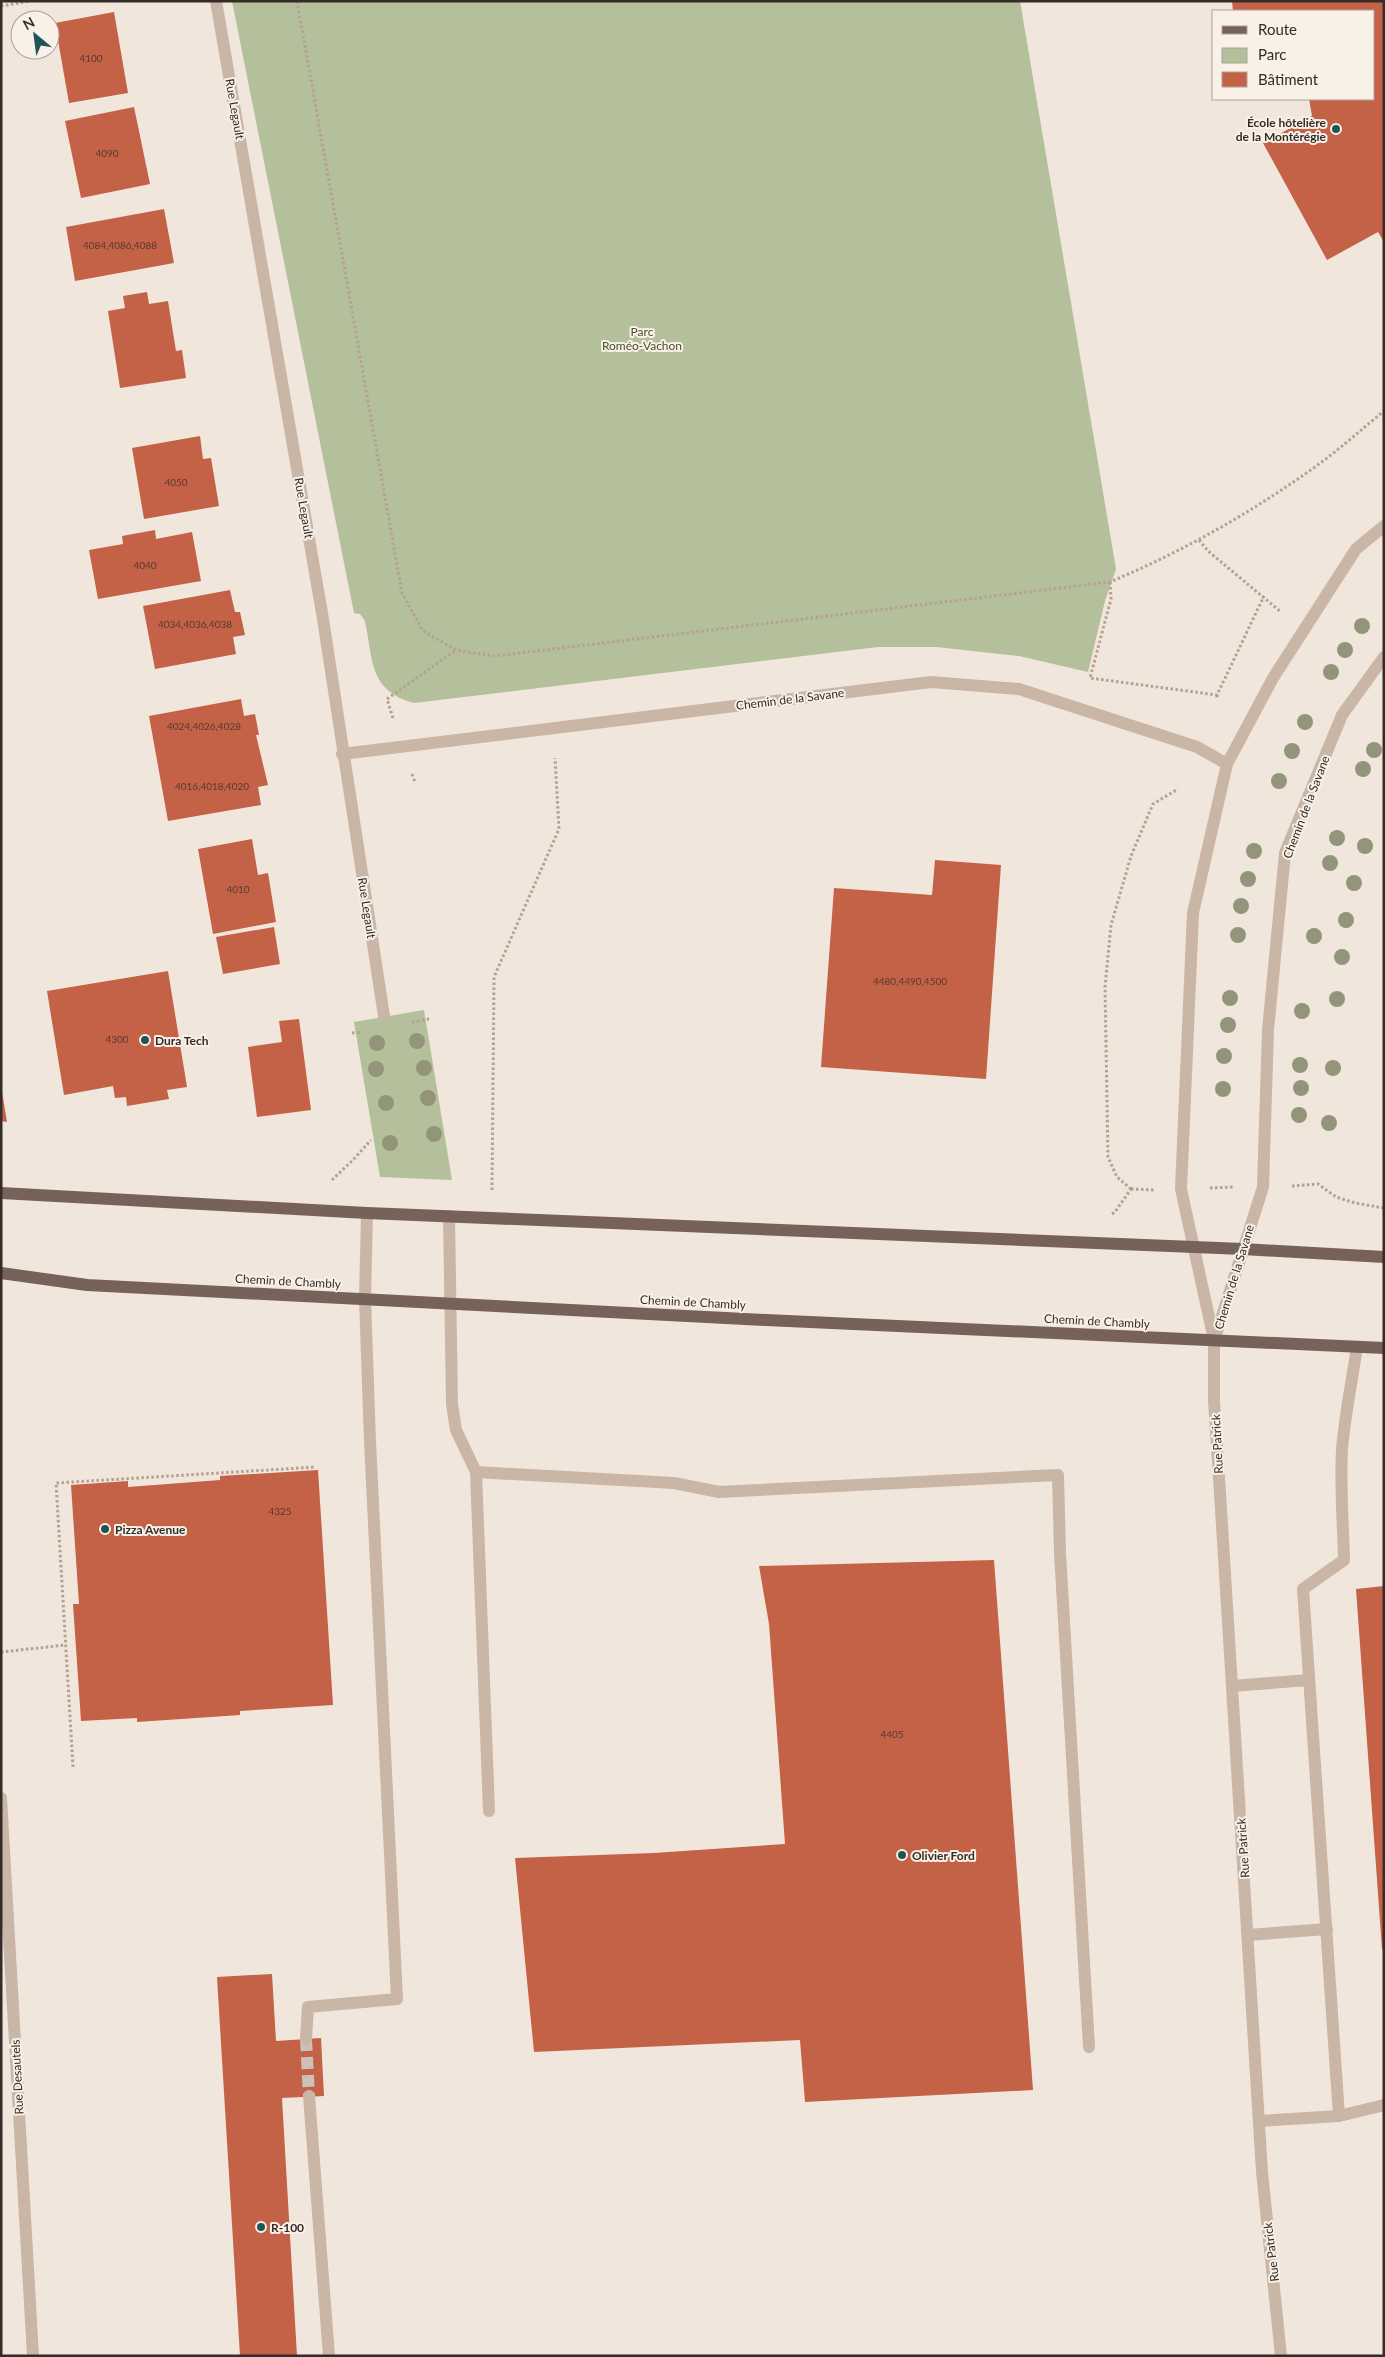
<svg xmlns="http://www.w3.org/2000/svg" width="1385" height="2357" font-family="Lato,sans-serif">
<rect width="100%" height="100%" fill="#f1e6db"/>
<!-- green -->
<g fill="#b4c09b">
<path d="M232 1H1020L1116 569 1105 601 1088 672 1019 656 936 647H878L414 703C369 691 373 660 365 621L360 614 354 613Z"/>
<path d="M424 1010 452 1180 380 1177 354 1022Z"/>
</g>
<!-- building -->
<g fill="#c36247">
<path d="M1232 1H1384V242L1378 232 1327 260 1263 143 1312 116 1309 99H1374V11H1233Z"/>
<path d="M114 12 128 93 69 103 55 23Z"/>
<path d="M134 107 150 184 81 198 65 121Z"/>
<path d="M164 209 174 263 75 281 66 227Z"/>
<path d="M147 292 149 304 168 301 176 351 182 350 186 378 120 388 108 311 125 308 123 296Z"/>
<path d="M200 436 203 459 211 458 219 506 144 519 132 448Z"/>
<path d="M155 530 156 539 192 532 201 581 98 599 89 550 123 544 122 536Z"/>
<path d="M230 590 235 612H240L245 635 233 637 236 654 155 669 143 606Z"/>
<path d="M241 699 244 716 255 714 259 735H256L268 785 258 787 261 805 168 821 149 716Z"/>
<path d="M252 839 258 875 268 873 276 922 213 934 198 849Z"/>
<path d="M935 860 1001 865 986 1079 821 1067 834 888 932 895Z"/>
<path d="M274 927 280 964 223 974 216 937Z"/>
<path d="M168 971 187 1087 167 1090 169 1099 127 1106 126 1097 115 1098 113 1086 64 1095 47 991Z"/>
<path d="M299 1019 311 1110 257 1117 248 1047 282 1042 279 1021Z"/>
<path d="M1 1092H2L7 1122 1 1121Z"/>
<path d="M318 1470 333 1705 240 1711V1715L137 1722V1718L81 1721 73 1604H79L71 1485 128 1481V1487L220 1480V1476Z"/>
<path d="M994 1560 1033 2090 805 2102 800 2040 534 2052 515 1858 654 1853 785 1844 769 1624 759 1566Z"/>
<path d="M1384 1586V1949H1382L1356 1589Z"/>
<path d="M272 1974 276 2041 321 2038 324 2096 282 2098 297 2356H240L217 1977Z"/>
</g>
<g fill="none" stroke-linecap="round" stroke-linejoin="round">
<!-- minor-tunnel -->
<path stroke="#cbc1b7" stroke-width="12" stroke-dasharray="12 6" stroke-linecap="butt" d="M306 2039 309 2096"/>
<!-- path -->
<g stroke="#b5a092" stroke-width="3" stroke-dasharray="2.5 2.5" stroke-linecap="butt">
<path d="M297 1 402 593 423 631 456 650 495 656 1110 582C1184 551 1254 511 1319 464 1341 448 1362 429 1384 411"/>
<path d="M1 6 30 1"/>
<path d="M1199 540 1208 551 1281 612"/>
<path d="M1110 582 1111 599 1090 678 1217 695 1264 596"/>
<path d="M1217 695V700"/>
<path d="M393 718 387 699 456 650"/>
<path d="M412 774 415 782"/>
<path d="M412 1022 429 1019"/>
<path d="M352 1033 361 1032"/>
<path d="M332 1180 353 1160 371 1140"/>
<path d="M1292 1186 1318 1184 1336 1197 1355 1203 1384 1208"/>
<path d="M1210 1188 1234 1187"/>
<path d="M1131 1189 1117 1177 1108 1157 1105 987 1111 925 1131 856 1153 804 1178 789"/>
<path d="M1131 1189 1154 1190"/>
<path d="M492 1190 494 977 559 829 555 758"/>
<path d="M1112 1214 1115 1212 1131 1189"/>
<path d="M1 1652 66 1645"/>
<path d="M73 1767 56 1483 316 1467"/>
</g>
<!-- minor -->
<g stroke="#c9b6a7" stroke-width="12">
<path d="M216 1 323 619 384 1016"/>
<path d="M342 754 931 682 1019 689 1197 747 1227 764"/>
<path d="M449 1216 452 1404 456 1430 476 1472"/>
<path d="M1215 1338 1263 1187 1268 1030 1285 853 1342 715 1384 657"/>
<path d="M1232 1686 1309 1680"/>
<path d="M1 1798 33 2356"/>
<path d="M489 1811 476 1472 674 1483 719 1492 1058 1475 1060 1553 1089 2047"/>
<path d="M1248 1935 1327 1929"/>
<path d="M306 2039 308 2007 397 1999 370 1441 365 1299 367 1213"/>
<path d="M309 2096 329 2356"/>
<path d="M1339 2116 1303 1589 1344 1560C1343 1523 1340 1485 1342 1449 1345 1414 1352 1381 1357 1347"/>
<path d="M1259 2121 1339 2116 1384 2105"/>
<path d="M1281 2356 1262 2172 1219 1477 1214 1401V1340L1181 1189 1193 913 1227 764 1273 678 1356 549 1384 526"/>
</g>
<!-- major -->
<g stroke="#776259" stroke-width="12">
<path d="M1 1193 367 1213 1243 1249 1384 1257"/>
<path d="M1 1273 87 1285 766 1320 1384 1348"/>
</g>
</g>
<!-- trees -->
<g fill="#93957b">
<circle cx="1362" cy="626" r="8"/>
<circle cx="1345" cy="650" r="8"/>
<circle cx="1331" cy="672" r="8"/>
<circle cx="1305" cy="722" r="8"/>
<circle cx="1374" cy="750" r="8"/>
<circle cx="1292" cy="751" r="8"/>
<circle cx="1363" cy="769" r="8"/>
<circle cx="1279" cy="781" r="8"/>
<circle cx="1337" cy="838" r="8"/>
<circle cx="1365" cy="846" r="8"/>
<circle cx="1254" cy="851" r="8"/>
<circle cx="1330" cy="863" r="8"/>
<circle cx="1248" cy="879" r="8"/>
<circle cx="1354" cy="883" r="8"/>
<circle cx="1241" cy="906" r="8"/>
<circle cx="1346" cy="920" r="8"/>
<circle cx="1238" cy="935" r="8"/>
<circle cx="1314" cy="936" r="8"/>
<circle cx="1342" cy="957" r="8"/>
<circle cx="1230" cy="998" r="8"/>
<circle cx="1337" cy="999" r="8"/>
<circle cx="1302" cy="1011" r="8"/>
<circle cx="1228" cy="1025" r="8"/>
<circle cx="417" cy="1041" r="8"/>
<circle cx="377" cy="1043" r="8"/>
<circle cx="1224" cy="1056" r="8"/>
<circle cx="1300" cy="1065" r="8"/>
<circle cx="424" cy="1068" r="8"/>
<circle cx="1333" cy="1068" r="8"/>
<circle cx="376" cy="1069" r="8"/>
<circle cx="1301" cy="1088" r="8"/>
<circle cx="1223" cy="1089" r="8"/>
<circle cx="428" cy="1098" r="8"/>
<circle cx="386" cy="1103" r="8"/>
<circle cx="1299" cy="1115" r="8"/>
<circle cx="1329" cy="1123" r="8"/>
<circle cx="434" cy="1134" r="8"/>
<circle cx="390" cy="1143" r="8"/>
</g>
<!-- markers -->
<g fill="#1e5456" stroke="#f9f0e7" stroke-width="2">
<circle cx="1336" cy="129" r="5"/>
<circle cx="145" cy="1040" r="5"/>
<circle cx="105" cy="1529" r="5"/>
<circle cx="902" cy="1855" r="5"/>
<circle cx="261" cy="2227" r="5"/>
</g>
<g text-anchor="middle" dominant-baseline="central" stroke-width="4" stroke-linejoin="round" paint-order="stroke">
<!-- number labels -->
<g font-size="10" fill="#583a30">
<text x="91" y="58">4100</text>
<text x="107" y="153">4090</text>
<text x="120" y="245">4084,4086,4088</text>
<text x="176" y="482">4050</text>
<text x="145" y="565">4040</text>
<text x="195" y="624">4034,4036,4038</text>
<text x="204" y="726">4024,4026,4028</text>
<text x="212" y="786">4016,4018,4020</text>
<text x="238" y="889">4010</text>
<text x="910" y="981">4480,4490,4500</text>
<text x="117" y="1039">4300</text>
<text x="280" y="1511">4325</text>
<text x="892" y="1734">4405</text>
</g>
<!-- street labels -->
<g font-size="12" fill="#352c28" stroke="#f9f0e7">
<text transform="translate(235 109) rotate(80)">Rue Legault</text>
<text transform="translate(304 508) rotate(80)">Rue Legault</text>
<text transform="translate(790 699) rotate(-7)">Chemin de la Savane</text>
<text transform="translate(1306 807) rotate(-69)">Chemin de la Savane</text>
<text transform="translate(367 908) rotate(81)">Rue Legault</text>
<text transform="translate(1234 1277) rotate(-73)">Chemin de la Savane</text>
<text transform="translate(288 1281) rotate(3)">Chemin de Chambly</text>
<text transform="translate(693 1302) rotate(3)">Chemin de Chambly</text>
<text transform="translate(1097 1321) rotate(3)">Chemin de Chambly</text>
<text transform="translate(1217 1444) rotate(-93)">Rue Patrick</text>
<text transform="translate(1243 1848) rotate(-94)">Rue Patrick</text>
<text transform="translate(17 2077) rotate(-93)">Rue Desautels</text>
<text transform="translate(1271 2252) rotate(-97)">Rue Patrick</text>
</g>
<!-- poi labels -->
<g font-size="12" font-weight="bold" fill="#352c28" stroke="#f9f0e7" text-anchor="start">
<text x="1326" y="122" text-anchor="end">École hôtelière<tspan x="1326" dy="14">de la Montérégie</tspan></text>
<text x="155" y="1040">Dura Tech</text>
<text x="115" y="1529">Pizza Avenue</text>
<text x="912" y="1855">Olivier Ford</text>
<text x="271" y="2227">R-100</text>
</g>
<!-- park labels -->
<g font-size="12" fill="#46532c" stroke="#f9f0e7">
<text x="642" y="331">Parc<tspan x="642" dy="14">Roméo-Vachon</tspan></text>
</g>
</g>
<!-- border -->
<rect width="1385" height="2357" fill="none" stroke="#352c28" stroke-width="5"/>
<!-- legend -->
<rect x="1212" y="10" width="162" height="90" fill="#f9f0e7" stroke="#aba29b"/>
<rect x="1222" y="26" width="25" height="8" fill="#776259" stroke="#aba29b"/>
<text x="1258" y="35" font-size="15" fill="#352c28">Route</text>
<rect x="1222" y="48" width="25" height="15" fill="#b4c09b" stroke="#aba29b"/>
<text x="1258" y="60" font-size="15" fill="#352c28">Parc</text>
<rect x="1222" y="72" width="25" height="15" fill="#c36247" stroke="#aba29b"/>
<text x="1258" y="85" font-size="15" fill="#352c28">Bâtiment</text>
<!-- north arrow -->
<g transform="translate(35 35) rotate(331)"><circle r="24" fill="#f9f0e7" stroke="#aba29b"/>
<path d="M0-4L9 19L0 12L-9 19Z" fill="#1e5456"/>
<text y="-8" font-size="14" font-weight="bold" text-anchor="middle" fill="#352c28">N</text>
</g>
</svg>
